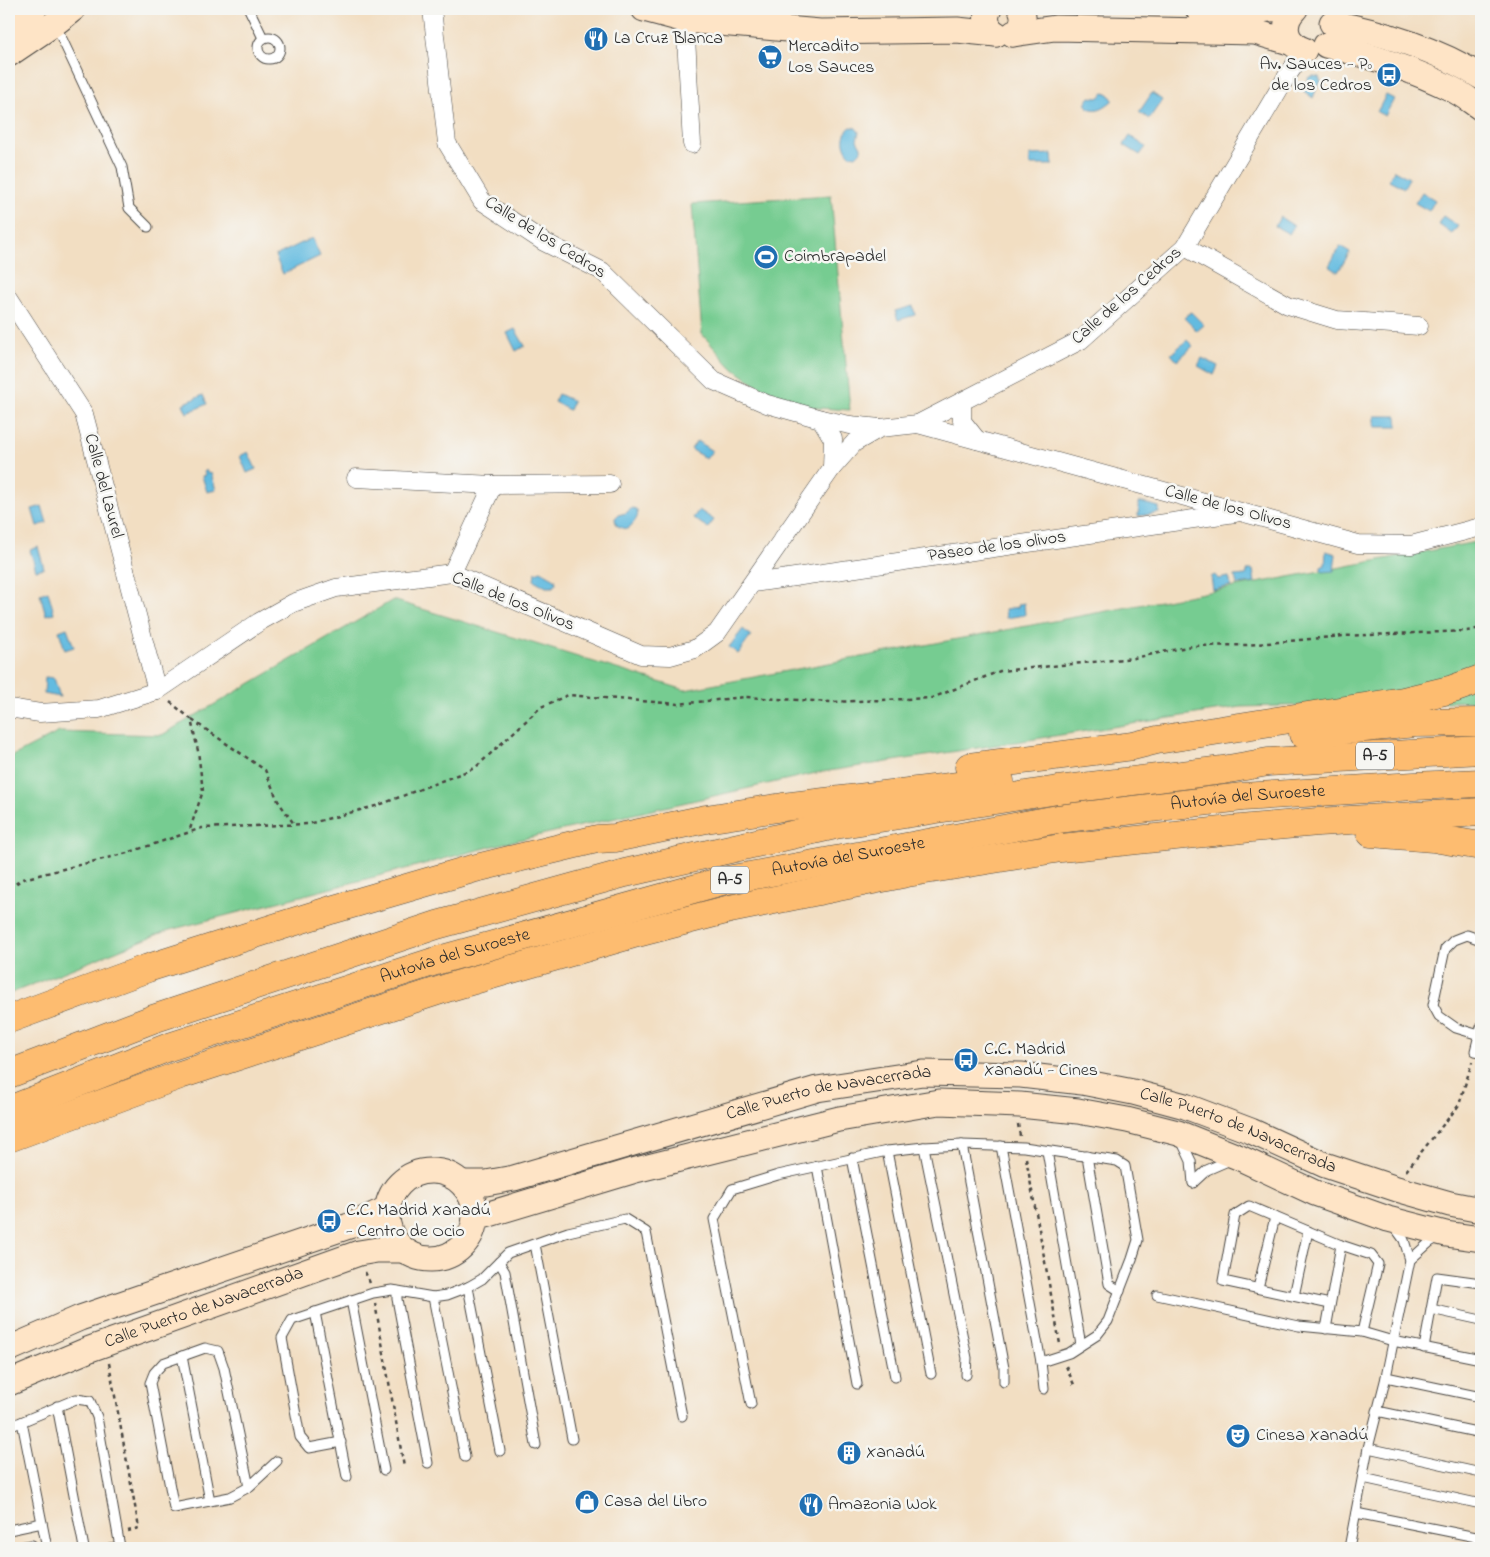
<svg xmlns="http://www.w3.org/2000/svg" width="1490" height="1557" font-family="'Indie Flower',sans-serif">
<rect width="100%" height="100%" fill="#f6f6f2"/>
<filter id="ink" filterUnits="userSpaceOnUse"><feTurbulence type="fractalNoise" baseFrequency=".02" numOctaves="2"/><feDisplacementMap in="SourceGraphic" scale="10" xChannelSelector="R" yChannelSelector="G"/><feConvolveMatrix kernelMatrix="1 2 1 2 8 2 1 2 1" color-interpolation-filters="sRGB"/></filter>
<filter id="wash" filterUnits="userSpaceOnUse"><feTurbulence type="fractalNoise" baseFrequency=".0096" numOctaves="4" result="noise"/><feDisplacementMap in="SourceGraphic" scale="20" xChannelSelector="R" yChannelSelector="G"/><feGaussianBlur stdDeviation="1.12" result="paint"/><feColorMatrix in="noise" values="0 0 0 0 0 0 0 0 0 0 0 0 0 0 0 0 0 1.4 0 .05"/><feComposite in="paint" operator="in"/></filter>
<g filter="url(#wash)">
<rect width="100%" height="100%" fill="#f2dec2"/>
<!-- green -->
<g fill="#76cc91" stroke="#507c5e">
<path d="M831 195 850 410 803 407 756 385 730 366 702 334 692 204Z"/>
<path d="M1481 541V701L1241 707 816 773 505 843 166 931 9 994V758L59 732 162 735 393 600 685 690Z"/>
</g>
<!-- water -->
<g fill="#63bbe0" stroke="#477386">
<path d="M1314 76 1319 77 1321 82 1317 87 1313 98 1301 89 1309 77Z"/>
<path d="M1104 93 1109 94 1113 100C1105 107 1098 112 1088 108L1086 102 1090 97 1098 98Z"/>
<path d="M1152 93 1162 100 1149 119 1139 112Z"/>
<path d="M1386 95 1394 99 1385 116 1377 112Z"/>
<path d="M851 127 856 128 859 132 857 140 861 147V151L856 156 850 155C842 146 841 134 851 127Z"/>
<path d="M1130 136 1146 147 1140 155 1124 145Z"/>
<path d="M1052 154 1053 165H1030V155Z"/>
<path d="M1394 170 1409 178 1404 188 1389 180Z"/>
<path d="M1422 192 1435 200 1429 211 1415 203Z"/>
<path d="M1443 216 1458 226 1452 234 1438 224Z"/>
<path d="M1280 217 1294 226 1289 234 1275 226Z"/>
<path d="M312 238 320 256 283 274 275 256Z"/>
<path d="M1340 246 1350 252 1338 272 1329 266Z"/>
<path d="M913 306 915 315 898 320 895 311Z"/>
<path d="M1191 312 1204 325 1197 331 1184 318Z"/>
<path d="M515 329 525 346 516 351 507 333Z"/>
<path d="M1187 340 1193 346 1177 361 1171 354Z"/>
<path d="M1202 358 1218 366 1214 375 1198 366Z"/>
<path d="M558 394 573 401 569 410 554 402Z"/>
<path d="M203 395 207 404 187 413 183 404Z"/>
<path d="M1375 416H1397L1398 427H1375Z"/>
<path d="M697 441 712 451 706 459 691 449Z"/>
<path d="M248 452 256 469 247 473 240 456Z"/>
<path d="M206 470 208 474 211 473 216 490 207 492 202 476 205 475 204 472Z"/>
<path d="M1139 502 1159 507V513L1138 516Z"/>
<path d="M42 506 47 523 37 526 32 509Z"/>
<path d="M632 508 636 509C641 517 633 523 628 529L622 528 616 525 615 518 618 515 626 513Z"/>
<path d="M699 510 714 520 708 528 693 518Z"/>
<path d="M38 547 44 568 36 570 30 550Z"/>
<path d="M1326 551 1336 554 1334 571 1323 572 1321 570V567L1325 565Z"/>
<path d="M1248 570H1253L1255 583 1237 585 1235 576 1246 575Z"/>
<path d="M541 571 555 579 556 583 553 587H546L534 580 535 573Z"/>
<path d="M1215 575 1218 579 1229 577 1231 586 1213 590 1211 577Z"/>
<path d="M48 591 54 613 46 615 40 594Z"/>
<path d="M1024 603 1025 615 1006 618 1005 609 1018 607 1019 604Z"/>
<path d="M67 628 74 647 65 650 59 631Z"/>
<path d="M743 629 751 636 738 654 729 647Z"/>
<path d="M45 677 54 678 60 697 44 694Z"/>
</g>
</g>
<g filter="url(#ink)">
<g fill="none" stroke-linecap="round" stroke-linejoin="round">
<defs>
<g id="lane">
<path d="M249 9 263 38"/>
<path d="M56 26 122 167 129 208 148 227"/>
<circle cx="269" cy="48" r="11"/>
<path d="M1481 1027 1475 1051 1481 1052"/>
<path d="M1479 1035 1456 1028 1439 1016 1433 1005 1445 949 1454 940 1467 935 1481 940"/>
<path d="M1181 1140 1191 1161 1193 1183"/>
<path d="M962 1145 1004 1368V1382"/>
<path d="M1001 1146 1041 1362 1044 1389"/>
<path d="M924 1147 967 1358 966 1375"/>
<path d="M887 1151 931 1374"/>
<path d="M1047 1151 1081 1345"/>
<path d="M1087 1156 1109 1284 1120 1291"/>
<path d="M852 1158 895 1377"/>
<path d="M817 1166 857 1384"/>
<path d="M1193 1183 1207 1170 1230 1160"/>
<path d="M535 1244 572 1439"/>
<path d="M1410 1260 1430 1242 1439 1237"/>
<path d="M499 1262 505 1272 536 1445"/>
<path d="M468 1287 500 1451"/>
<path d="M1258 1288 1275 1217"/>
<path d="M397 1291V1299L428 1463"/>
<path d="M1157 1295 1299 1326 1362 1332 1393 1341 1481 1359"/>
<path d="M1294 1296 1308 1231"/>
<path d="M433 1297 465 1457"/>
<path d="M351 1300 384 1470"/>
<path d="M1330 1304 1223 1281 1235 1215 1249 1206 1341 1245 1371 1255 1378 1264 1362 1332"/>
<path d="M1431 1309 1481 1320"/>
<path d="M315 1312 347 1477"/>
<path d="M1326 1329 1341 1245"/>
<path d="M1424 1348 1437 1277 1481 1283"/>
<path d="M182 1356 210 1501"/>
<path d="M1386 1377 1481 1397"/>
<path d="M751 1404 714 1219 732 1189 778 1175 887 1151 924 1147 962 1145 1024 1147 1117 1161 1125 1166 1138 1240 1132 1259 1108 1321 1097 1335 1069 1353 1041 1362"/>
<path d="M57 1406 84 1548"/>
<path d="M1377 1411 1481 1433"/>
<path d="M22 1422 47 1548"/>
<path d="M9 1427 76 1399 90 1401 97 1417 120 1547 110 1548"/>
<path d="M341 1442 309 1448 300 1437 282 1338 292 1320 373 1293 392 1290 433 1297 447 1295 468 1287 482 1279 508 1253 568 1232 625 1219 646 1232 682 1416"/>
<path d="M1368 1448 1481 1473"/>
<path d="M1363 1478 1481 1504"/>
<path d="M249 1487 224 1368 218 1351 205 1348 163 1363 154 1373 150 1383 174 1508 230 1497 249 1487 277 1461"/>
<path d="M1356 1513 1481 1538"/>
<path d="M9 1530 42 1523"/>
<path d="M13 1548 32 1545"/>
<path d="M1349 1548 1368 1448 1386 1377 1410 1260 1404 1240 1394 1226"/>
</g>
<g id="street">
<path d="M432 9 447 143 482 201 544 242 602 271 714 381 767 404 821 419 833 439 832 468"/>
<path d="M685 20 692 144"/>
<path d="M1185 247 1288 305 1337 320 1419 326"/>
<path d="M9 298 84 414 157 691"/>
<path d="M962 402V421L977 440"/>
<path d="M821 419 850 425 880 428"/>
<path d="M918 424 1358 544 1411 545 1481 527"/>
<path d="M356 478 493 485 610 484"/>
<path d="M452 573 493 485"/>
<path d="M753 583 1235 513"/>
<path d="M9 708 40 713 99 709 157 691 259 622 293 603 336 588 452 573 641 655 670 656 695 649 717 633 832 468 854 443 880 428 918 424 1081 340 1185 247 1287 76 1305 50"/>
</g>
<g id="secondary">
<path d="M644 9 685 20 820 32 957 30 996 34"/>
<path d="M989 9C984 19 987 28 996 34"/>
<path d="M1198 9 1258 10 1271 9"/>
<path d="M1295 9C1281 23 1284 43 1304 50"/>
<path d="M1332 23C1382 32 1439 50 1481 77"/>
<path d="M9 27 34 9"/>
<path d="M1013 34 1055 28 1255 32 1293 43"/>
<path d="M1013 34C1022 28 1026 19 1021 9"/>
<path d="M1326 45C1369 55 1412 69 1452 89 1462 94 1472 102 1481 108"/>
<path d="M9 54 55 23 73 9"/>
<circle cx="431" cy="1215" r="44"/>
<path id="s1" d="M463 1183H486L514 1178 817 1089 923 1073 1021 1075 1082 1082 1133 1092 1185 1106 1251 1131 1325 1165 1397 1189 1450 1204 1481 1210"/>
<path d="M476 1218 632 1171 839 1119 939 1102 1020 1105 1078 1111 1127 1120 1178 1133 1238 1157 1315 1193 1388 1219 1446 1234 1481 1239"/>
<path d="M9 1349 80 1318 349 1226 387 1209"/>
<path id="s2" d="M9 1383 90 1349 359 1253 377 1250H403"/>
</g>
<g id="highway">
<path d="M1303 734 1415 723 1481 722"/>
<path d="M969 767 1133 746 1157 740 1403 701 1453 689 1481 679"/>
<path d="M1371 833 1433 838 1481 846"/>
<path d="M9 1019 148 968 331 910 472 869 597 839 615 838 706 819 783 807 1000 781"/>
<path d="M9 1074 153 1019 437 925 625 873 835 825 1058 790 1223 770 1268 762 1481 750"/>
<path id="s3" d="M9 1110 169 1047 439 960 722 881 1058 819 1242 797 1414 786 1481 783"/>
<path d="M9 1138 180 1075 450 987 630 935 730 909 907 873 1061 848 1251 828 1318 822 1481 812"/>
</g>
</defs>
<!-- lane casing -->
<use href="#lane" stroke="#494642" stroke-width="11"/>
<!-- street casing -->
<use href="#street" stroke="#494642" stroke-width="19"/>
<!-- secondary casing -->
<use href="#secondary" stroke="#494642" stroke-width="27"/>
<!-- highway casing -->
<use href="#highway" stroke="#494642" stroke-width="29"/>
<!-- path -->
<g stroke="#494642" stroke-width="2.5" stroke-dasharray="4 4" stroke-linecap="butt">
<path d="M170 702 191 719 198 751 203 791 189 832"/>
<path d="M192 720 265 770 278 801 294 824"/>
<path d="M9 888 23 879 127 853 202 828 308 824 379 805 475 768 541 707 568 695 678 704 745 697 832 702 932 698 1000 671 1134 658 1192 646 1246 645 1343 636 1467 631 1481 628"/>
<path d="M1018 1124 1020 1136"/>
<path d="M1026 1158 1060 1344"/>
<path d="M1406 1171 1459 1105 1472 1062"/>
<path d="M365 1272 370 1283"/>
<path d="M375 1303 404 1467"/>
<path d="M109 1363 139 1528 128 1531"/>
<path d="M1066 1366 1075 1387"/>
</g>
<!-- lane -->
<use href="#lane" stroke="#fff" stroke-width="9"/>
<!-- street -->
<use href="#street" stroke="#fff" stroke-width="18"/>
<!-- secondary -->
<use href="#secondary" stroke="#fee4c6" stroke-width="25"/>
<!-- highway -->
<use href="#highway" stroke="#fdbc70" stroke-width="28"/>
</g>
</g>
<!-- icons -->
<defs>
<symbol id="restaurant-disc" viewBox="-11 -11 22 22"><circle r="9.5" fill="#1f6fb2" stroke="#f6f6f2"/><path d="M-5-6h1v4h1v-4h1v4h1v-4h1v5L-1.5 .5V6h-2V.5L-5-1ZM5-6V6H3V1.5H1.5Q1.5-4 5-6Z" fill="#fff"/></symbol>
<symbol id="supermarket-disc" viewBox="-11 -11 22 22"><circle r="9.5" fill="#1f6fb2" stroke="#f6f6f2"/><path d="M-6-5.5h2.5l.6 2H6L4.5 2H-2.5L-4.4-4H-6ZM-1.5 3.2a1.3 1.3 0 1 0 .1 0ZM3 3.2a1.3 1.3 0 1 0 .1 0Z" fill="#fff"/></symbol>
<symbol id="bus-disc" viewBox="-11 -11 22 22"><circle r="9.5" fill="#1f6fb2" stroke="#f6f6f2"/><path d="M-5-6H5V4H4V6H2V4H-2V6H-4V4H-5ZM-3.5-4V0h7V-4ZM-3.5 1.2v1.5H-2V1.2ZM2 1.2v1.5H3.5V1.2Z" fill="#fff"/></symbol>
<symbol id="stadium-disc" viewBox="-11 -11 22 22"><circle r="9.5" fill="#1f6fb2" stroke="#f6f6f2"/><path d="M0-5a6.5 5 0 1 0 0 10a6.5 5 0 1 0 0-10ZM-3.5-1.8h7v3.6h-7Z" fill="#fff"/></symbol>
<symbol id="theatre-disc" viewBox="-11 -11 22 22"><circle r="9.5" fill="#1f6fb2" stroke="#f6f6f2"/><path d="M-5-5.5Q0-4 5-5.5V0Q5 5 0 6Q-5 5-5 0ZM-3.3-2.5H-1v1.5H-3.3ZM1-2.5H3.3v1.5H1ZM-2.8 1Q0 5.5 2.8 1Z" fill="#fff"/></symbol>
<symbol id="building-disc" viewBox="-11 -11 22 22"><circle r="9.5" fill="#1f6fb2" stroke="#f6f6f2"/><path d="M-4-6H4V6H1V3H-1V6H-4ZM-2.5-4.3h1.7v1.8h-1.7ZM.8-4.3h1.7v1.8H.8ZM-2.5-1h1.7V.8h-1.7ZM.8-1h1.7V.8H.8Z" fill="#fff"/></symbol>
<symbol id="shop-disc" viewBox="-11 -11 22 22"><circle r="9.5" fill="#1f6fb2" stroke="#f6f6f2"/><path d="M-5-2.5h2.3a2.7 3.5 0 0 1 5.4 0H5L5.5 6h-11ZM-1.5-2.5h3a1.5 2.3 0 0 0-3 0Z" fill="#fff"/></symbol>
</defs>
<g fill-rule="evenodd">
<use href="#restaurant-disc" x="582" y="25" width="28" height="28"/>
<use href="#supermarket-disc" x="756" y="43" width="28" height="28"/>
<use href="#bus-disc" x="1375" y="61" width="28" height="28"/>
<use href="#stadium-disc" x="752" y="243" width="28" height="28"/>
<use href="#bus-disc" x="952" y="1046" width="28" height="28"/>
<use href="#bus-disc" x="315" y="1207" width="28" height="28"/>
<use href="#theatre-disc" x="1224" y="1422" width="28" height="28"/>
<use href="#building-disc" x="835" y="1439" width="28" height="28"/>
<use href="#shop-disc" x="573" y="1488" width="28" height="28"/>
<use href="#restaurant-disc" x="797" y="1491" width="28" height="28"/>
</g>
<g text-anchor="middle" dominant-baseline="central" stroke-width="5" stroke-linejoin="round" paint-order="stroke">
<!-- shield labels -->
<g fill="#f6f6f2" stroke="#686867" stroke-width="1">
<rect x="1356" y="742.5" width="38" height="27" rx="4"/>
<rect x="711" y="866.5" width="38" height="27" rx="4"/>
</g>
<g font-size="16" font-weight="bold" fill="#2b2b2b">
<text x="1375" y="756">A-5</text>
<text x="730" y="880">A-5</text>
</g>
<!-- poi labels -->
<g font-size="18" fill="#2b2b2b" stroke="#f6f6f2" text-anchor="start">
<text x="614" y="39">La Cruz Blanca</text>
<text x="788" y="47">Mercadito<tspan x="788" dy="21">Los Sauces</tspan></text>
<text x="1372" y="65" text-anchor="end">Av. Sauces - Pº<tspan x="1372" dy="21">de los Cedros</tspan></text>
<text x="784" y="257">Coimbrapadel</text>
<text x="984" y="1050">C.C. Madrid<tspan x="984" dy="21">Xanadú - Cines</tspan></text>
<text x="346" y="1211">C.C. Madrid Xanadú<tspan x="346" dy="21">- Centro de Ocio</tspan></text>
<text x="1256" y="1436">Cinesa Xanadú</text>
<text x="866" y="1453">Xanadú</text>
<text x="604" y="1502">Casa del Libro</text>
<text x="828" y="1505">Amazonia Wok</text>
</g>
<!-- street labels -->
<g font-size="18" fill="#2b2b2b" stroke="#f6f6f2">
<text transform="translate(545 238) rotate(32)">Calle de los Cedros</text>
<text transform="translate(1127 296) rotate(-41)">Calle de los Cedros</text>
<text transform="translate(103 486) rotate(75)">Calle del Laurel</text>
<text transform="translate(1228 508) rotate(15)">Calle de los Olivos</text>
<text transform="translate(997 547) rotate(-8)">Paseo de los olivos</text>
<text transform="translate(513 602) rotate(22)">Calle de los Olivos</text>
<text stroke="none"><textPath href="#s3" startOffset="1282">Autovía del Suroeste</textPath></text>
<text stroke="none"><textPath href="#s3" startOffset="878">Autovía del Suroeste</textPath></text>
<text stroke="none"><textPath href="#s3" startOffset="472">Autovía del Suroeste</textPath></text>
<text stroke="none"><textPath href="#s1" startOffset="378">Calle Puerto de Navacerrada</textPath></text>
<text stroke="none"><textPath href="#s1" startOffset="798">Calle Puerto de Navacerrada</textPath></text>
<text stroke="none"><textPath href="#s2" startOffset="209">Calle Puerto de Navacerrada</textPath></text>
</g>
</g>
<!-- margin -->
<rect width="1490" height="1557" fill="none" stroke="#f6f6f2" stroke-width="30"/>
</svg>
